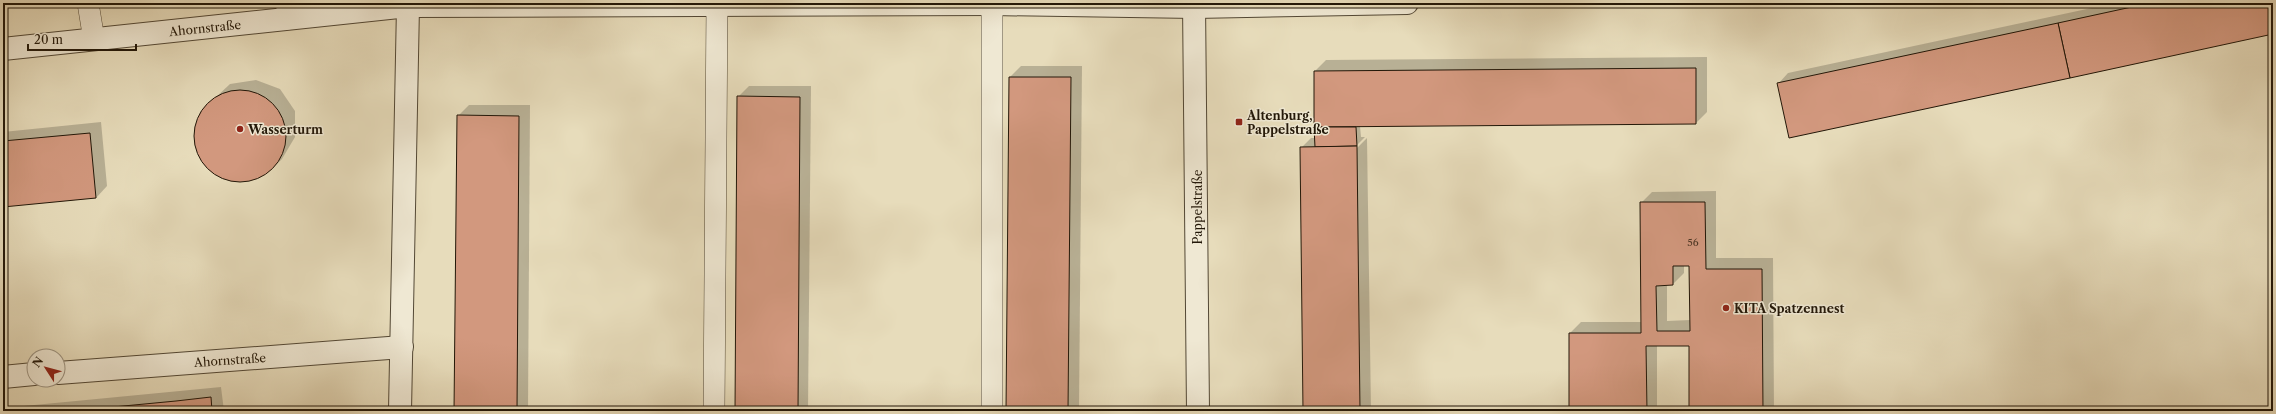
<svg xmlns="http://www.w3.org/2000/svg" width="2276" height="414" font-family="'Libre Caslon Text',serif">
<rect width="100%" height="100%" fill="#e7dcbb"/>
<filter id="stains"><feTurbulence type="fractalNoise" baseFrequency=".005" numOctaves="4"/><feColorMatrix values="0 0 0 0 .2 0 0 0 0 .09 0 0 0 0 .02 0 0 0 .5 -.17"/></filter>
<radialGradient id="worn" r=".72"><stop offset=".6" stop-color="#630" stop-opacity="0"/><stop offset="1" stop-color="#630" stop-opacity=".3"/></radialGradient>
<!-- shadow -->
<g fill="#0003" fill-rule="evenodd">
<path d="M2115 3H2273V33L1778 84 1788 73Z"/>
<path d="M1707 57V112L1696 123 1360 126 1361 137H1365L1353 149 1354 151 1367 138 1371 411H1304L1301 148 1311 138H1316L1315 71 1326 60Z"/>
<path d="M1021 66H1082L1079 411H1007L1010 77Z"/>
<path d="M256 80 280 89 295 111V137L282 159 271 170 248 181 222 179 202 162 194 137 200 112 230 84Z"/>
<path d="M749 86H811L808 411H736L738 97Z"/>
<path d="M469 105H530L528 411H455L458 116Z"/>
<path d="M101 122 107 186 96 198 3 206V132Z"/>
<path d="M1716 191V258H1773L1774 411H1690V345H1657V411H1570V333L1581 322H1642L1641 203 1652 192ZM1684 265H1690V320L1667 321V284H1673L1684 273Z"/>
<path d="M221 387 224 411H3V408Z"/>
</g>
<!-- building -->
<g fill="#d2987e" stroke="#221708" fill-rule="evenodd">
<path d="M2150 3H2273V34L2070 78 2058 23Z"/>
<path d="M2058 23 2070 78 1789 138 1777 83Z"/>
<path d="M1696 68V124L1314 127V71Z"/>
<path d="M1009 77H1071L1068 411H1006Z"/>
<circle cx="240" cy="136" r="46"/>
<path d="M737 96 800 97 798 411H735Z"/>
<path d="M457 115 519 116 517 411H454Z"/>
<path d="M1314 127H1356L1357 146 1315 147Z"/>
<path d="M90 133 96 198 3 207V141Z"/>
<path d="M1357 146 1360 411H1303L1300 147Z"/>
<path d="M1640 202H1705L1706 269H1762L1763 411H1689V346H1646L1647 411H1569V333H1641ZM1673 266H1689L1690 331H1657L1656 286 1673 285Z"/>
<path d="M211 397 212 411H71L176 401Z"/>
</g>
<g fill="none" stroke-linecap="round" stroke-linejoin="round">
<defs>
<g id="lane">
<path d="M88 3 94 40"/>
<path d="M287 3V19"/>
<path d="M714 411 717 3"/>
<path d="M992 411V4"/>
</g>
<g id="street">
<path d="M1194 3 1198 411"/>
<path d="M3 49 408 6 992 4 1195 7 1407 3"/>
<path d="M58 373 402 347"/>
<path d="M3 377 34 374"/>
<path d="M400 411 408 6"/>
</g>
</defs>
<!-- lane casing -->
<use href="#lane" stroke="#534835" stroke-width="22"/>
<!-- street casing -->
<use href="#street" stroke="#534835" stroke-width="24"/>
<!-- lane -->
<use href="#lane" stroke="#efe8d3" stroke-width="21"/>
<!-- street -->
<use href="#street" stroke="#efe8d3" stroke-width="22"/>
</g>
<!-- markers -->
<g fill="#8f2418" stroke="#efe8d3" stroke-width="1.5">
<rect x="1235" y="118" width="8" height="8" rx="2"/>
<circle cx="240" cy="129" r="4"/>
<circle cx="1726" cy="308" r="4"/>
</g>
<g text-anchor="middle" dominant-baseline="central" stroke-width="3" stroke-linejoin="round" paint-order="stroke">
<!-- number labels -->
<g font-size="10" fill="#4e3726">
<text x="1693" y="242">56</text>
</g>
<!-- street labels -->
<g font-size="12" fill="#221708" stroke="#efe8d3">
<text transform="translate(205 28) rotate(-6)">Ahornstraße</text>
<text transform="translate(1197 207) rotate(-90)">Pappelstraße</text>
<text transform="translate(230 360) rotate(-4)">Ahornstraße</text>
</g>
<!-- poi labels -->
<g font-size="12" font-weight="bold" fill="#221708" stroke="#efe8d3" text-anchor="start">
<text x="1247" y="115">Altenburg,<tspan x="1247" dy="14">Pappelstraße</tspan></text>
<text x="248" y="129">Wasserturm</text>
<text x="1734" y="308">KITA Spatzennest</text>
</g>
</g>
<!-- margin -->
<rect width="2276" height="414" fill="none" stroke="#e7dcbb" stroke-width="16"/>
<rect x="4" y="4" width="2268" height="406" fill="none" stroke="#221708" stroke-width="2"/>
<rect x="8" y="8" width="2260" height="398" fill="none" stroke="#221708"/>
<!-- north arrow -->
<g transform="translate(46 368) rotate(306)"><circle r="19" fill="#efe8d3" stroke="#9d9482"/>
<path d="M0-3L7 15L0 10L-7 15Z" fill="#8f2418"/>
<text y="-6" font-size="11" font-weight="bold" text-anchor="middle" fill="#221708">N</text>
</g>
<!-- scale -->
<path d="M28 44v6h108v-6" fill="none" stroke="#221708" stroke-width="2"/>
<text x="34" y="44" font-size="12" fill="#221708" stroke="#efe8d3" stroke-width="3" paint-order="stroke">20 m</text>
<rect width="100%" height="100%" filter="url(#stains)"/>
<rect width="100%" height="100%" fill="url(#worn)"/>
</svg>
